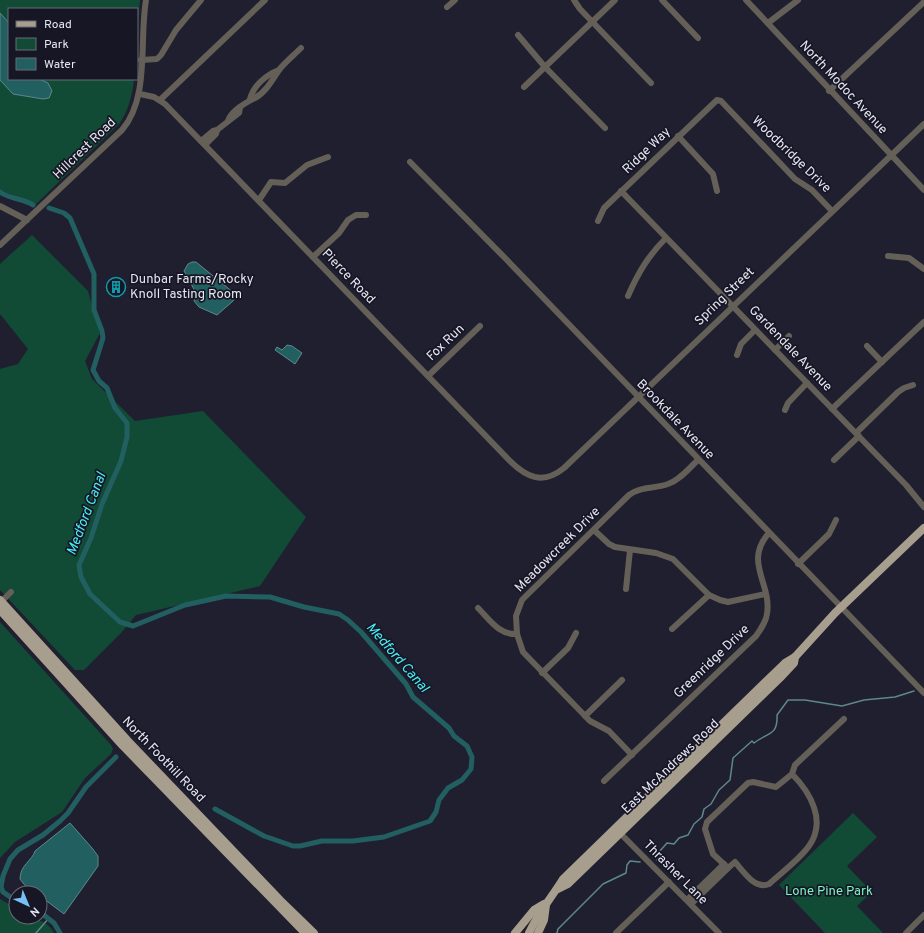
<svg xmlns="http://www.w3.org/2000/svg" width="924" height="933" font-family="Overpass,sans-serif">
<rect width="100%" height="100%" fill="#1f1f2f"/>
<!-- green -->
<g fill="#114b36">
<path d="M0 0H140L137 30V9H9V79H134C132 96 129 110 119 124L35 205 0 190Z"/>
<path d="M32 235 88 291 100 333 85 361 92 379 135 421 203 411 306 517 260 586 136 615 121 633 84 670H75L0 590V369L18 364 28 349 0 314V264Z"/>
<path d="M0 622 111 745 113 749 111 754 85 778 62 812 15 842 0 858Z"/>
<path d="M853 813 877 837 847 866 872 892 857 906 883 933H825L779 885Z"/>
<path d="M0 899 16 908V917C30 917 47 919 54 933H0Z"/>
</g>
<!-- water -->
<g fill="#225f61" stroke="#5d888c">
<path d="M0 13 9 23V79H39L48 83 52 91 49 98 43 99 13 94 0 80Z"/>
<path d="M192 262H196L234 293 236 296 233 301 217 315 199 307 194 301 196 293 184 271 188 264Z"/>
<path d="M287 345 292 346 302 353 295 364 275 350 277 347 282 350Z"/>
<path d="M70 823 92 848 98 856V866L64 914 40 896V893C31 893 25 886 20 879 20 865 32 861 35 851Z"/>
</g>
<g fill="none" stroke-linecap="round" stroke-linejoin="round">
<!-- stream -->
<g stroke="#5d888c" stroke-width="1.5">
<path d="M657 860 659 852 667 843 674 844 679 838 688 835 694 824 702 817 704 809 711 804 719 790 730 780 733 758 752 741 754 743C768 732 778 736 777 715L788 700H805L842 706 864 700 895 697 914 691"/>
<path d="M36 933 49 918"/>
<path d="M557 933 558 929 603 884 626 873 627 865 630 861 640 862"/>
</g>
<!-- canal -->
<g stroke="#225f61" stroke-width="5">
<path d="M0 192C12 200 22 198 33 205"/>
<path d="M49 208 64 213 70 218 94 274V310L102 331 103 338 93 370 99 381 107 388 115 408 127 423V437L121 461 102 504 91 538 79 565 81 577 90 594 120 622 133 626 185 605 226 596 270 597 304 607 339 614 348 620 361 632 406 684 413 697 449 728 454 736 467 746 472 757 471 769 462 780 448 788 439 800 436 812 430 821 384 837 353 841H322L300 846H293L264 836 215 809"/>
<path d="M16 901 3 892 1 887 3 876 10 859 18 850 43 835 60 821 68 813 86 787 116 757"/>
<path d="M40 912 54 923 60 933"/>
</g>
<!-- minor -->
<g stroke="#646058" stroke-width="6">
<path d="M574 0 580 9 651 83"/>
<path d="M662 0 698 38"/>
<path d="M746 0 924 190"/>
<path d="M447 7 455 0"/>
<path d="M768 23 798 0"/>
<path d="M518 35 545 67 605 128"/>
<path d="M141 60 157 59 161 55 176 30 201 0"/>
<path d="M524 87 615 0"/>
<path d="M829 91 924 2"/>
<path d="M140 94 154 97 165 104 509 460C527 478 543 485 564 468L924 124"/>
<path d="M250 99C254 85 266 75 279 70"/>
<path d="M160 100 265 0"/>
<path d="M228 121C231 111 247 102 255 98 266 92 273 79 279 70 285 62 294 55 301 48"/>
<path d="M678 136 713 174 717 191"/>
<path d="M201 141 213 131 217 130"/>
<path d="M205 145 216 134 217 130 239 113 240 108"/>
<path d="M410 162 506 259 924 693"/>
<path d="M621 191 906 485 924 507"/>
<path d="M259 200 271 182 285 183 307 165 328 157"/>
<path d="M0 206 27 220"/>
<path d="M598 221 604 208 717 100 721 101 795 179 812 190 832 211"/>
<path d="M0 245 122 130C150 97 139 41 146 0"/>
<path d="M888 256 909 258 924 269"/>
<path d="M313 257 339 233 348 220 356 215H366"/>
<path d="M628 296C638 273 648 256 666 238"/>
<path d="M867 346 882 362"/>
<path d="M775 350 789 336"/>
<path d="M737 355 741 344 755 330"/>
<path d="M428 376 480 326"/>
<path d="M832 409 924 322"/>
<path d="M785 410 788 403 807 383"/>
<path d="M856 433 898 392 904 388 913 385"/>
<path d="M834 460 859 436"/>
<path d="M594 530 609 544 615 547 656 553 673 559 709 595 720 600 728 602 765 594"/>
<path d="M798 564 829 534 836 520"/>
<path d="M626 589 630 550"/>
<path d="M0 603 11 592"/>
<path d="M478 608C490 620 499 635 517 634"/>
<path d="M672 629 709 595"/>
<path d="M542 673 568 648 576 633"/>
<path d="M585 716 622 680"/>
<path d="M632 755 609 731 590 721 523 652 517 634 516 616 522 600 529 593 629 495C641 486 654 489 668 484 680 480 689 468 698 460"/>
<path d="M792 774 776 787 753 782 748 783 707 822 705 829 713 854 728 868 735 862C744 872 755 890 769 884 782 872 799 860 809 846 827 821 810 792 792 774L795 765 844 719"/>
<path d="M604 781 756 636C761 629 766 622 767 614 772 583 743 562 769 533"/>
<path d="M617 830 719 933"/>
<path d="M687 900 724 864"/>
<path d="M691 904 728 868"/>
<path d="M616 933 669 882"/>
<path d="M906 933 924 915"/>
</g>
<!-- major -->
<g stroke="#a79e8e" stroke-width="8">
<path d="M0 600 128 741 280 900 314 933"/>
<path d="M0 610 123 746 305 933"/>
<path d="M558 889 568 884 780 678 794 663 795 657"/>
<path d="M515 933 534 910 544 904"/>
<path d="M529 933C538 913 552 897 563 879L785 663 795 657 835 613 924 528"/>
<path d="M538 933 544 920 546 905"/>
</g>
</g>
<!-- icons -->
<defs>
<symbol id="building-ring" viewBox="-11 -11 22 22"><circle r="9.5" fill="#161625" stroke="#0f9aa8" stroke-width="1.5"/><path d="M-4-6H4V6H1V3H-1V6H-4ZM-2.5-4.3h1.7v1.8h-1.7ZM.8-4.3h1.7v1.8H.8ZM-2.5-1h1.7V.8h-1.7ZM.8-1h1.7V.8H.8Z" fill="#0f9aa8"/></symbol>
</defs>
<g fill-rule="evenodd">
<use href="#building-ring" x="105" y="276" width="22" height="22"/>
</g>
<g text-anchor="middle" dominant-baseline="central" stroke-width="3.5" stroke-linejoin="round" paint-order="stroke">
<!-- street labels -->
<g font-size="13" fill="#e6e7f2" stroke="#161625">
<text transform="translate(843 88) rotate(47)">North Modoc Avenue</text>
<text transform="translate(85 149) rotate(-44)">Hillcrest Road</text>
<text transform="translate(647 151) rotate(-44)">Ridge Way</text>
<text transform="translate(791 155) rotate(44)">Woodbridge Drive</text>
<text transform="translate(348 277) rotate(46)">Pierce Road</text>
<text transform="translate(725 297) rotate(-44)">Spring Street</text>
<text transform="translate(446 343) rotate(-44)">Fox Run</text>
<text transform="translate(790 349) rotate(46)">Gardendale Avenue</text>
<text transform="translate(675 420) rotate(46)">Brookdale Avenue</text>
<text transform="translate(558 550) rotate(-45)">Meadowcreek Drive</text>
<text transform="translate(712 662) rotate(-44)">Greenridge Drive</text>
<text transform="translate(163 760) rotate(46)">North Foothill Road</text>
<text transform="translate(671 767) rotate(-44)">East McAndrews Road</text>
<text transform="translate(675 873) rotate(45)">Thrasher Lane</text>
</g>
<!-- poi labels -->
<g font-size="13" fill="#e6e7f2" stroke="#161625" text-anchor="start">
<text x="130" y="280">Dunbar Farms/Rocky<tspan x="130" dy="15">Knoll Tasting Room</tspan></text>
</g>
<!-- park labels -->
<g font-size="13" fill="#7cf7c4" stroke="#161625">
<text x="829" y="892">Lone Pine Park</text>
</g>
<!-- water labels -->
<g font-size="14" font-style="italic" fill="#46eff5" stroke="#161625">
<text transform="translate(87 514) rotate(-69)">Medford Canal</text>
<text transform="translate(397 658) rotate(49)">Medford Canal</text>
</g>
</g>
<!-- legend -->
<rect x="8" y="8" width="130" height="72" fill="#161625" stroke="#696a77"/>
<rect x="16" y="21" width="20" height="6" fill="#a79e8e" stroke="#696a77"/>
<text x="44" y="28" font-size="12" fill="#e6e7f2">Road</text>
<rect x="16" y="38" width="20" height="12" fill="#114b36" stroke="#696a77"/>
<text x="44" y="48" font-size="12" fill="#e6e7f2">Park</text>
<rect x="16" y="58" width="20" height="12" fill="#225f61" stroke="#696a77"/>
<text x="44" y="68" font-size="12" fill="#e6e7f2">Water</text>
<!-- north arrow -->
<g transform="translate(28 905) rotate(136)"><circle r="19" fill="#161625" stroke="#696a77"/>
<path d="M0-3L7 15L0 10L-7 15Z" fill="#76c0f7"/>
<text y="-6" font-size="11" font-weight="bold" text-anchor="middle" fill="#e6e7f2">N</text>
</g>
</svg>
